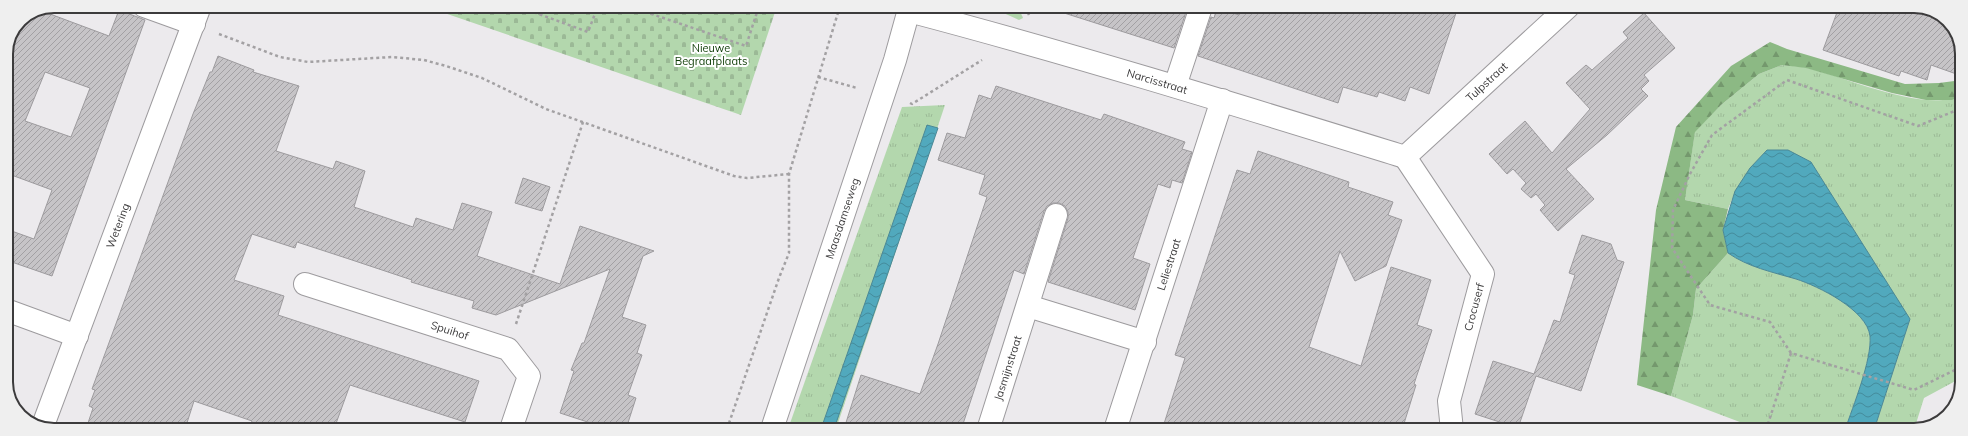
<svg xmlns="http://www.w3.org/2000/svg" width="1968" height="436" font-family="Mulish,sans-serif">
<defs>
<pattern id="grass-tufts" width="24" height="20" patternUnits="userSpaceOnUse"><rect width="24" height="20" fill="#b3d7ad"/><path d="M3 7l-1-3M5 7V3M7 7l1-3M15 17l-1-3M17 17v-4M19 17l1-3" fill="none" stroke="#9bb996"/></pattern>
<pattern id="forest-firs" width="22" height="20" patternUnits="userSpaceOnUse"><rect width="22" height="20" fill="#8cb984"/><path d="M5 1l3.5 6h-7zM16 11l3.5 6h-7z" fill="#74986d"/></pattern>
<pattern id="cemetery-stones" width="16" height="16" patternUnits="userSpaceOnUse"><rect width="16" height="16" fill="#b3d7ad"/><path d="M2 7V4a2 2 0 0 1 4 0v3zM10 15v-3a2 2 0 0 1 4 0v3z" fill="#9bb996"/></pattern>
<pattern id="water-waves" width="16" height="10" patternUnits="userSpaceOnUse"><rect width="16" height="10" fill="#51a9bd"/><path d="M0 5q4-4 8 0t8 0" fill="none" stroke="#448b9b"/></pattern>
<pattern id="building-hatch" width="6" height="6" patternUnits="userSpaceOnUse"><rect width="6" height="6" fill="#c6c4c7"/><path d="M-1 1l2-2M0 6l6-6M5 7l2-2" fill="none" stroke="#a2a0a3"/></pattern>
</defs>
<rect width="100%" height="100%" fill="#eceaed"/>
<!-- grass -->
<g fill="url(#grass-tufts)">
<path d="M988 6 1018 7 1023 18 1019 20Z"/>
<path d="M1782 65C1790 66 1799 66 1807 68 1847 77 1925 114 1962 95L1961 378 1924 398 1914 430H1874L1910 319 1767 150C1750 168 1737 185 1728 209L1685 200 1695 131 1721 105 1759 74Z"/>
<path d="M945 105 836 429H788L902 107Z"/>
<path d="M1728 253C1748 267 1772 272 1796 279 1818 286 1867 310 1870 336 1872 360 1853 406 1845 430H1761L1671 396 1693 315 1696 289Z"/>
</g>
<!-- forest -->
<path fill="url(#forest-firs)" d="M1770 42 1787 49 1905 84 1939 83 1962 80V95L1952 100H1926L1892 93 1806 68 1782 65 1759 74 1721 105 1695 132 1685 200 1728 209 1723 230 1728 253 1696 289 1693 315 1671 396 1637 385 1656 210 1676 127 1731 66Z"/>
<!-- cemetery -->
<path fill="url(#cemetery-stones)" d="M424 6H777L741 115Z"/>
<!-- water -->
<g fill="url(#water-waves)" stroke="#4b8896">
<path d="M927 125 938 128 834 429H821Z"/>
<path d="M1767 150H1788L1811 162 1910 319 1874 430H1845C1853 406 1872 360 1870 336 1867 310 1818 286 1796 279 1772 272 1748 267 1728 253L1723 230 1735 191 1750 168Z"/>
</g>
<!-- building -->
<g fill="url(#building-hatch)" stroke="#9d9b9e" fill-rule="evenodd">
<path d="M1062 7H1180L1187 9 1174 48 1061 12Z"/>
<path d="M1240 7H1458L1429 94 1410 87 1405 101 1379 92 1377 97 1343 87 1338 103 1198 56 1211 17 1214 18 1217 8 1239 15Z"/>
<path d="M1839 7H1924L1950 23 1962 51V76L1931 65 1927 80 1901 71 1899 76 1823 50Z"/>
<path d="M119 10 145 20 52 276 6 260V229L34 239 52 190 6 173V54L20 20 42 11 109 36ZM45 72 90 88 71 137 25 121Z"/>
<path d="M1644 13 1675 48 1644 75 1649 81 1641 89 1648 96 1607 135 1566 169 1594 199 1558 231 1540 210 1545 205 1536 194 1531 198 1521 189 1526 183 1513 169 1507 174 1489 154 1525 121 1552 153 1590 109 1566 83 1586 65 1592 70 1628 38 1623 32Z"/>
<path d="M218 56 254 70 253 72 299 86 276 151 333 169 336 161 365 171 354 207 413 227 416 218 453 230 462 203 492 212 477 256 560 284 580 226 654 251 643 256 622 317 646 325 637 353 642 355 628 395 636 398 626 429H609L560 413 574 371 571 370 582 343H584L610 269 496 315 472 308 474 301 411 282 412 280 349 259 297 242 295 248 252 234 234 280 284 296 278 315 479 381 465 422 350 385 334 429H249L252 421 194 401 185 429H86L93 408 89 406 95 390 92 389 193 114 210 72H212Z"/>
<path d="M996 86 1101 120 1104 114 1185 142 1182 149 1192 152 1182 183 1172 180 1170 188 1158 184 1133 258 1150 264 1135 310 1048 282 1068 218V212L1065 206 1059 203H1053L1047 206 1044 211 1024 274 1014 270 961 430 844 429 861 375 920 394 938 344 987 197 979 194 985 175 938 160 947 133 965 138 979 95 991 99Z"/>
<path d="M1258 151 1349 182 1348 187 1393 202 1388 215 1402 220 1386 266 1355 281 1340 251 1309 347 1361 366 1391 267 1431 280 1417 325 1432 330 1414 384 1416 385 1402 430H1162L1185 358 1175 355 1237 170 1250 174Z"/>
<path d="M523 178 550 187 542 211 515 203Z"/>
<path d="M1582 235 1611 244 1617 260 1624 262 1581 391 1536 376 1518 428 1475 414 1493 361 1534 374 1554 320 1560 322 1575 275 1569 273Z"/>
</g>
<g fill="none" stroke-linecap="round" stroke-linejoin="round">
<defs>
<g id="street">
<path d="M144 6 194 24"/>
<path id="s1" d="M909 11C1076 55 1240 106 1405 157"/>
<path d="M1175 86 1201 7"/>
<path d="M1405 157 1483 274 1449 401 1452 430"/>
<path id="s2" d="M1405 157 1568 7"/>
<path id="s3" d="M305 284 508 349 529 376 511 429"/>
<path d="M1028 306 1145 342"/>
<path d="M6 310 77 336"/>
<path id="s4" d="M42 428 200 6"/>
<path id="s5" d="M988 430 1056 215"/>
<path id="s6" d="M1115 430 1222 100"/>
</g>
<g id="secondary">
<path id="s7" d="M772 429 895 60 910 6"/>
</g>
</defs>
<!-- street casing -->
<use href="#street" stroke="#9d9b9e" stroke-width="24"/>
<!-- secondary casing -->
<use href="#secondary" stroke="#9d9b9e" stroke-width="24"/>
<!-- path -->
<g stroke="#a3a1a3" stroke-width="2.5" stroke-dasharray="3 3" stroke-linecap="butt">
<path d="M517 6 588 32 598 6"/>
<path d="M628 6 746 46 759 6"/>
<path d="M1025 7 1029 15"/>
<path d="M219 34 280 57 308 62 392 57 424 60 446 66 482 78 546 109 734 176 747 178 789 174"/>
<path d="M818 77 857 88"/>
<path d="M910 103 912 104 982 60"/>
<path d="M516 324 583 122"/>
<path d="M1791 353 1770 322 1710 305 1672 248 1673 210 1690 174 1712 135 1787 80 1918 126 1962 108"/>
<path d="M727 429 779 278 789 253V174L840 6"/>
<path d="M1766 430 1791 353 1914 390 1961 367"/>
</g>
<!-- street -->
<use href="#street" stroke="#fff" stroke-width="22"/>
<!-- secondary -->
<use href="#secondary" stroke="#fff" stroke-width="22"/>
</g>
<g text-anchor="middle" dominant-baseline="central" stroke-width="4" stroke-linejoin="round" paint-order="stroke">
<!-- park labels -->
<g font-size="11" fill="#0f3d07" stroke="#fff">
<text x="711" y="48">Nieuwe<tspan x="711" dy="13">Begraafplaats</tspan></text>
</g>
<!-- street labels -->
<g font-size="11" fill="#3c3b3c" stroke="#fff">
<text stroke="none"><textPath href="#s1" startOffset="258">Narcisstraat</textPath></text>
<text stroke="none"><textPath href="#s2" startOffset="111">Tulpstraat</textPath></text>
<text stroke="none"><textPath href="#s7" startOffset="222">Maasdamseweg</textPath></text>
<text stroke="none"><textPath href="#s4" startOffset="216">Wetering</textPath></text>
<text stroke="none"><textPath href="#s6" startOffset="174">Leliestraat</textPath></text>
<text transform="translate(1474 307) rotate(-75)">Crocuserf</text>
<text stroke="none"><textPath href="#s3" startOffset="152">Spuihof</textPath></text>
<text stroke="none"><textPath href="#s5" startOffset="65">Jasmijnstraat</textPath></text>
</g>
</g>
<!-- crop -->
<path d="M0 0H1968V436H0ZM54 13H1914A41 41 0 0 1 1955 54V382A41 41 0 0 1 1914 423H54A41 41 0 0 1 13 382V54A41 41 0 0 1 54 13Z" fill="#efefef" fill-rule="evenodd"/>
<path fill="none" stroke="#3c3b3c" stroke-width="2" d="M54 13H1914A41 41 0 0 1 1955 54V382A41 41 0 0 1 1914 423H54A41 41 0 0 1 13 382V54A41 41 0 0 1 54 13Z"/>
</svg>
